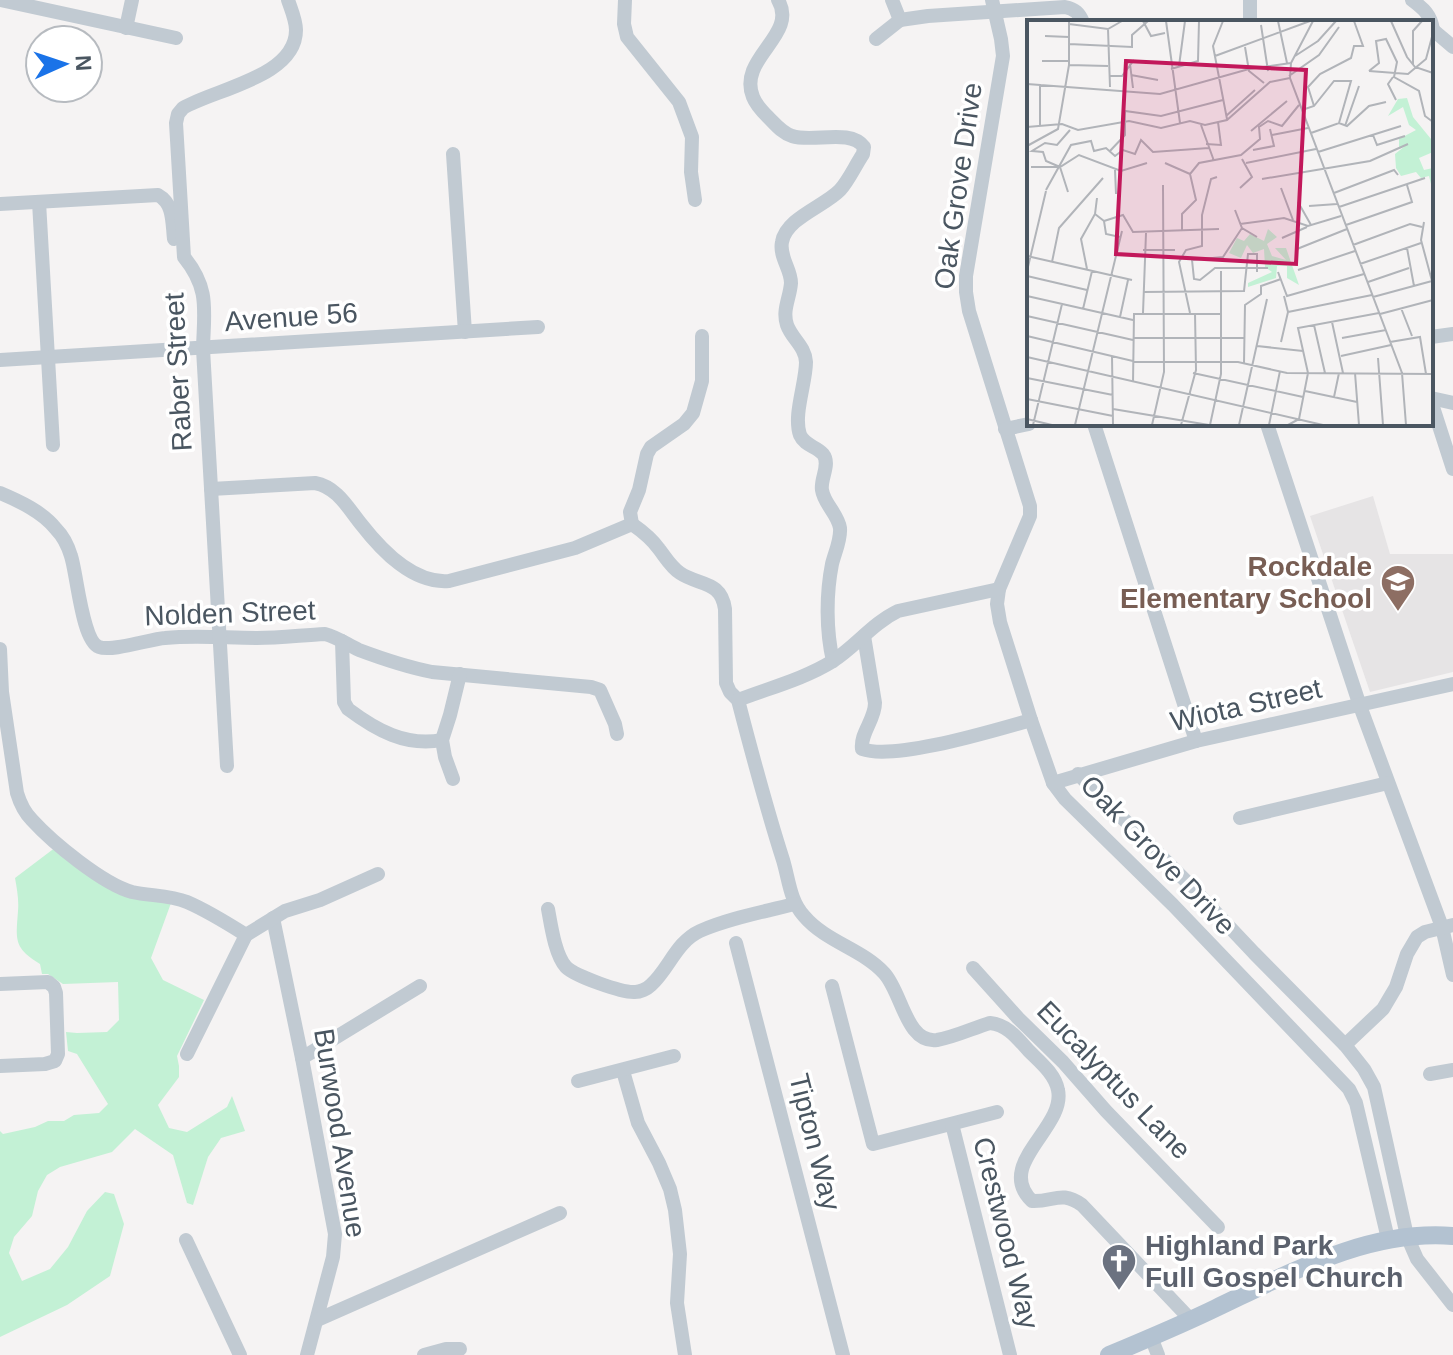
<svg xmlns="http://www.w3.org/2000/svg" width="1453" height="1355" font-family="Arial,sans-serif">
<rect width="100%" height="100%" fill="#f5f3f3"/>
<!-- education -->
<path fill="#e6e4e5" d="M1373 496 1390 554H1453V672L1370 692 1310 516Z"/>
<!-- green -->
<path fill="#c3f1d5" d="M56 847 99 880 171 903 151 958 163 980 204 1000 177 1056 179 1066V1077L158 1105 169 1128 187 1132 227 1107 232 1096 245 1131 221 1138 208 1157 193 1205 187 1203 173 1155 135 1129 112 1152 60 1167 47 1175 38 1191 32 1216 14 1237 9 1253 22 1281 50 1269 68 1247 87 1211 105 1192 114 1194 124 1224 110 1276 67 1305 0 1337V1131L3 1134 35 1127 48 1121H64L74 1115 99 1113 108 1104 77 1054 68 1051 66 1032 77 1033 107 1032 119 1020 118 982 63 984 48 974H42L40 964C13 948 16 939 18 911 19 900 17 889 15 878Z"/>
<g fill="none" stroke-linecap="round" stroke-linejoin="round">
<!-- minor -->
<g stroke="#c1cad2" stroke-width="14">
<path d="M1 0 176 38"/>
<path d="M625 0 624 24 627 37 679 102 692 137 691 172 695 200"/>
<path d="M778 0C799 35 737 58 753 97 756 105 762 111 768 117 775 124 782 133 792 136 813 143 850 128 864 147L863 154C855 166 849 180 840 190 825 206 786 218 782 242 779 257 791 269 791 283 790 298 782 310 787 325 792 339 805 346 806 362 806 383 793 415 800 435 805 446 816 446 823 454 831 464 820 479 822 490 824 504 838 514 840 528 841 540 835 552 832 564 826 594 826 631 833 661"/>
<path d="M892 0 900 20 928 16 1065 7C1075 9 1079 13 1083 22"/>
<path d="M992 0 1001 39 1003 56 966 276V292L969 311 1030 506V516L999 589 997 604 1000 622 1031 720 1053 783 1065 799 1173 905 1349 1089 1356 1103 1388 1239"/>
<path d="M1250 0V22"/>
<path d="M1412 0C1424 9 1431 15 1433 30"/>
<path d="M126 28 132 0"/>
<path d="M1433 30 1453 47"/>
<path d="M876 39 900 20"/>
<path d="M453 154 465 332"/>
<path d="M39 202 53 445"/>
<path d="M0 204 158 195C174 204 172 222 174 239"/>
<path d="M1431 337 1453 334"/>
<path d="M0 360 538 327"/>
<path d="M1431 398 1453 403"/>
<path d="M1431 401 1453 469"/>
<path d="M1094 424 1196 741"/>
<path d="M1267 424 1360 706 1442 927 1453 975"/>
<path d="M1005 429 1029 424"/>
<path d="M211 489 315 483C337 487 348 508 361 524 382 551 413 584 449 581L575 548 632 524C642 531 652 539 659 549 666 558 671 567 680 573 699 586 721 580 725 609L726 683 730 692 738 700C752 754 766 807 783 860 789 880 790 901 804 916 826 942 862 949 884 973 902 992 906 1044 937 1040 955 1037 973 1028 990 1023 1008 1025 1017 1038 1029 1051 1040 1062 1055 1074 1058 1090 1066 1128 994 1164 1032 1201 1054 1202 1061 1190 1082 1205L1191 1320"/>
<path d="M0 493C19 501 43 512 56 529 63 536 68 546 71 556 77 574 82 641 99 647 112 652 150 639 165 638 196 635 227 638 257 638 280 638 303 635 325 634 337 637 348 645 359 650 383 659 407 667 432 672L591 687 600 690 615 724 617 734"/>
<path d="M632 524 630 512 639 490 647 454 651 447 684 424 693 413 702 381V336"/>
<path d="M864 636 875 703C875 720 860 733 862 749 895 761 995 730 1031 720"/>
<path d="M342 641 344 702 348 709C376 730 406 747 442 740"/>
<path d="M0 649 2 692 17 793C20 803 24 812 32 820 53 843 103 884 132 892 150 896 170 895 187 902 208 911 227 923 246 935"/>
<path d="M738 700C769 688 804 679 833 661 856 646 873 623 898 611L999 589"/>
<path d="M227 766 203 349C204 310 210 289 184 257L176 123 178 114 183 108C215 89 296 77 296 30 296 20 291 9 288 0"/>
<path d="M1078 774 1187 882 1254 953 1345 1045 1364 1069 1374 1087 1407 1236 1417 1259 1453 1305"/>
<path d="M453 779 445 757 442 740 450 715 460 674"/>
<path d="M1053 783 1196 741 1453 684"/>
<path d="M1240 818 1388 783"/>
<path d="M548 909C551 925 555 955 566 967 575 976 622 993 635 992 640 992 647 989 651 985 669 969 676 942 700 931 729 918 764 912 794 904"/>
<path d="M273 918 302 1058 335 1234 333 1257 307 1355"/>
<path d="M736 943 843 1355"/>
<path d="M973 968 1018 1018 1063 1062 1106 1111 1218 1227"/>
<path d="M0 984 48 982 54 987 56 993 58 1054 55 1061 45 1064 0 1066"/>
<path d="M832 986 873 1144 997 1112"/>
<path d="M1345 1045 1383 1009 1396 987 1407 954 1417 937 1425 932 1453 925"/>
<path d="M187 1054 246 935 285 911 320 900 378 874"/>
<path d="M302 1058 420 986"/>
<path d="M623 1071 638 1123 659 1163 670 1189 675 1210 680 1254 677 1303 685 1355"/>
<path d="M1430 1074 1453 1070"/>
<path d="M578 1081 674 1056"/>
<path d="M952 1124 1010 1355"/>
<path d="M186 1240 240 1355"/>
<path d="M317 1320 560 1213"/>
<path d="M1151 1337 1158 1355"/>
<path d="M424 1355 446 1349H460"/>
</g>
<!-- major -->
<path stroke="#b3c2d1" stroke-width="18" d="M1109 1355C1145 1340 1181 1325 1216 1308 1290 1273 1369 1229 1453 1236"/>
</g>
<!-- icons -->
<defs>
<symbol id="school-pin" viewBox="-11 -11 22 30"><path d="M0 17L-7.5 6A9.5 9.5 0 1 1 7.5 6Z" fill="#8d6e63" stroke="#fff"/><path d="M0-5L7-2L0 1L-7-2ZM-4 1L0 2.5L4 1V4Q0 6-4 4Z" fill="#fff"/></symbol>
<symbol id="church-pin" viewBox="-11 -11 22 30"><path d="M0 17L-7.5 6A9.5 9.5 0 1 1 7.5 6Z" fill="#6b7280" stroke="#fff"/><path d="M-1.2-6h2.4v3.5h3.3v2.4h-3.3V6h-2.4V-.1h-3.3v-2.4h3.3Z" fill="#fff"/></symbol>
</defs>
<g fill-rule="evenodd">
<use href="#school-pin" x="1378" y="562" width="40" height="54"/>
<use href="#church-pin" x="1099" y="1241" width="40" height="54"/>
</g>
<g text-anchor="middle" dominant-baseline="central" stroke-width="7" stroke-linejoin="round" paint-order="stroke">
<!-- street labels -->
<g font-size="28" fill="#4a5661" stroke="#fff">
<text transform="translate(958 186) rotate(-82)">Oak Grove Drive</text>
<text transform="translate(291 317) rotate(-4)">Avenue 56</text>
<text transform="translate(178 372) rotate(-93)">Raber Street</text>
<text transform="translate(230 613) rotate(-2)">Nolden Street</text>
<text transform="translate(1246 705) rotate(-13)">Wiota Street</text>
<text transform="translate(1158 855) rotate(46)">Oak Grove Drive</text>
<text transform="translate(1114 1080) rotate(46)">Eucalyptus Lane</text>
<text transform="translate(340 1133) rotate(81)">Burwood Avenue</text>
<text transform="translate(815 1142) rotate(76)">Tipton Way</text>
<text transform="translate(1006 1233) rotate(76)">Crestwood Way</text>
</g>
<!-- education labels -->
<g font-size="28" font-weight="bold" fill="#785e54" stroke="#fff" text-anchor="end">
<text x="1372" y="566">Rockdale<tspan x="1372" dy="32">Elementary School</tspan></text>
</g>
<!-- worship labels -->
<g font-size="28" font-weight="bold" fill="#5b616d" stroke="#fff" text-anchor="start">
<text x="1145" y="1245">Highland Park<tspan x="1145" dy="32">Full Gospel Church</tspan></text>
</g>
</g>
<!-- overview -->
<g transform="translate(1027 20)">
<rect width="406" height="406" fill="#f5f3f3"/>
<path d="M380 78 386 97 404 119 406 132 392 138 397 150 406 148 404 164 402 156 394 158 389 152 374 156 369 148 368 134 378 126 372 129V119L389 110 382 105 376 87 361 96 371 79ZM241 209 250 217 240 224 245 236 259 240 248 228H259L272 265 260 258V246H250L249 258 221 267V263L245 252 238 247 237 229 226 233 220 225 214 238 202 233 210 218 217 221 223 214 237 221Z" fill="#c3f1d5"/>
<path fill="none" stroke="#b1b4b9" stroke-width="2" d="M116 1 124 16 138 13M139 1 153 103M196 1 186 26 200 99M251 1 260 43M286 1 264 43 263 58 375 353 379 405M364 1 380 37 388 47 406 53M42 4 81 9 95 1M234 5 241 51M81 9 83 67M18 16 42 17M42 24 105 27V15L121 1M218 27 222 51 237 63M188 36 283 1M268 36 291 21 309 1M15 41H42M103 44 106 68M42 45V1M42 45 81 46M386 45V11L395 1M152 46 158 1M144 49 171 41 172 1M342 51 352 43 349 21 359 19 370 42 367 57 392 71 398 96 406 102M342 51 381 54 399 39 406 13M104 55 131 60M83 56H95L107 40M262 56 292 35 312 7M366 57 361 64 369 80M0 64 133 74 222 49 264 43M287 86 281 67 293 54 324 38 327 26H336L327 1M275 90 287 86 307 61H324L312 103M199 96 228 70M174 105 187 141M318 106 332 66M0 107 35 104 51 110 102 101 134 108 163 101 178 105 200 100 243 62 263 58M13 107V64M43 110 30 125 18 123 5 131 16 132 19 141 33 147 52 135 94 151 120 143M224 111 260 81M284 113 312 103 320 106 342 86 359 82M245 115 281 108M346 115 350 125 378 116M179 124 194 125 191 102M0 126 31 109 42 45M226 130 247 126 243 109M82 132 98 115V91L134 96 196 80M291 132 374 106M138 143 163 154M219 143 289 129M4 147H32M33 147 41 172M88 150 89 174M235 159 343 141 381 124M213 168 225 157 215 139M254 168 266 200M19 170 44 125 64 121 67 131 79 128 88 136 96 130 108 134 114 120 126 132 182 128M307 173 367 150 371 155M271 182 284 205M282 186 310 184M312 187 398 158M208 190 215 208 230 217M68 194 77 201 79 214 93 217M77 201 96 195 106 212 192 209M213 204 257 198 281 206 314 196M319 205 385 182 380 165M215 208 196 237 165 240 167 259 173 260 188 248H241M155 210V194L169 180 163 154 172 143 214 135 233 119 232 107 241 101 255 106 272 85M255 218 280 207M326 225 383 204 395 207M380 228 387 266M270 229 320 209M116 230H148M0 236 105 260M25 242 32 208 76 158M333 244 394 223M60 249 54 219 68 194 70 178M271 250 328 231M0 251 19 171M251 252 260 276 337 254M0 256 60 270M341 262 382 248M116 272 217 271 221 234H230V252M0 276 106 300M346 277 405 261 394 220 397 202M374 288 385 316M56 289 65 251M261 292 345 275M116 293 119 213M163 293 152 242 159 230 175 226V195L184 159 190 157M353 294 406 280M0 296 106 320M93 297 101 260M305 302 316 353M287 305 298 353M0 316 110 342H211L260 353 406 354M106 318H217M315 318 359 310M254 322 261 292 257 276M363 322 393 317 399 354M230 326 276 331M85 336 86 405M314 336 364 325M0 337 296 405M351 338 356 405M217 343 218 285 234 274V266L254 259M166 353 276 377M328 353 332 405M0 358 86 375M106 363 107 294H194M278 371 330 382M307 377 312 353M0 379 86 396M86 389 182 405M0 399 25 405M6 405 35 284M48 405 95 211M125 405 137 352 136 165M154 405 169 350 168 293M183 405 194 354V251M212 405 240 279M242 405 253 351M261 405 272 399 281 353 271 308 352 293"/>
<path fill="#c2185b" fill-opacity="0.15" stroke="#c2185b" stroke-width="4" d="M99 41 279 50 269 244 89 234Z"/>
<rect width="406" height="406" fill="none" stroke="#4a5661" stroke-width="4"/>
</g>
<!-- north arrow -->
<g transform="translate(64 64) rotate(87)"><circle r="38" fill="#ffffff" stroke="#b7bbc0" stroke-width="2"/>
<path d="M0-6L14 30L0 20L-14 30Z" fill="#1a73e8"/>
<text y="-12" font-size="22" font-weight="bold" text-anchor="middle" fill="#4a5661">N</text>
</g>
</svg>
